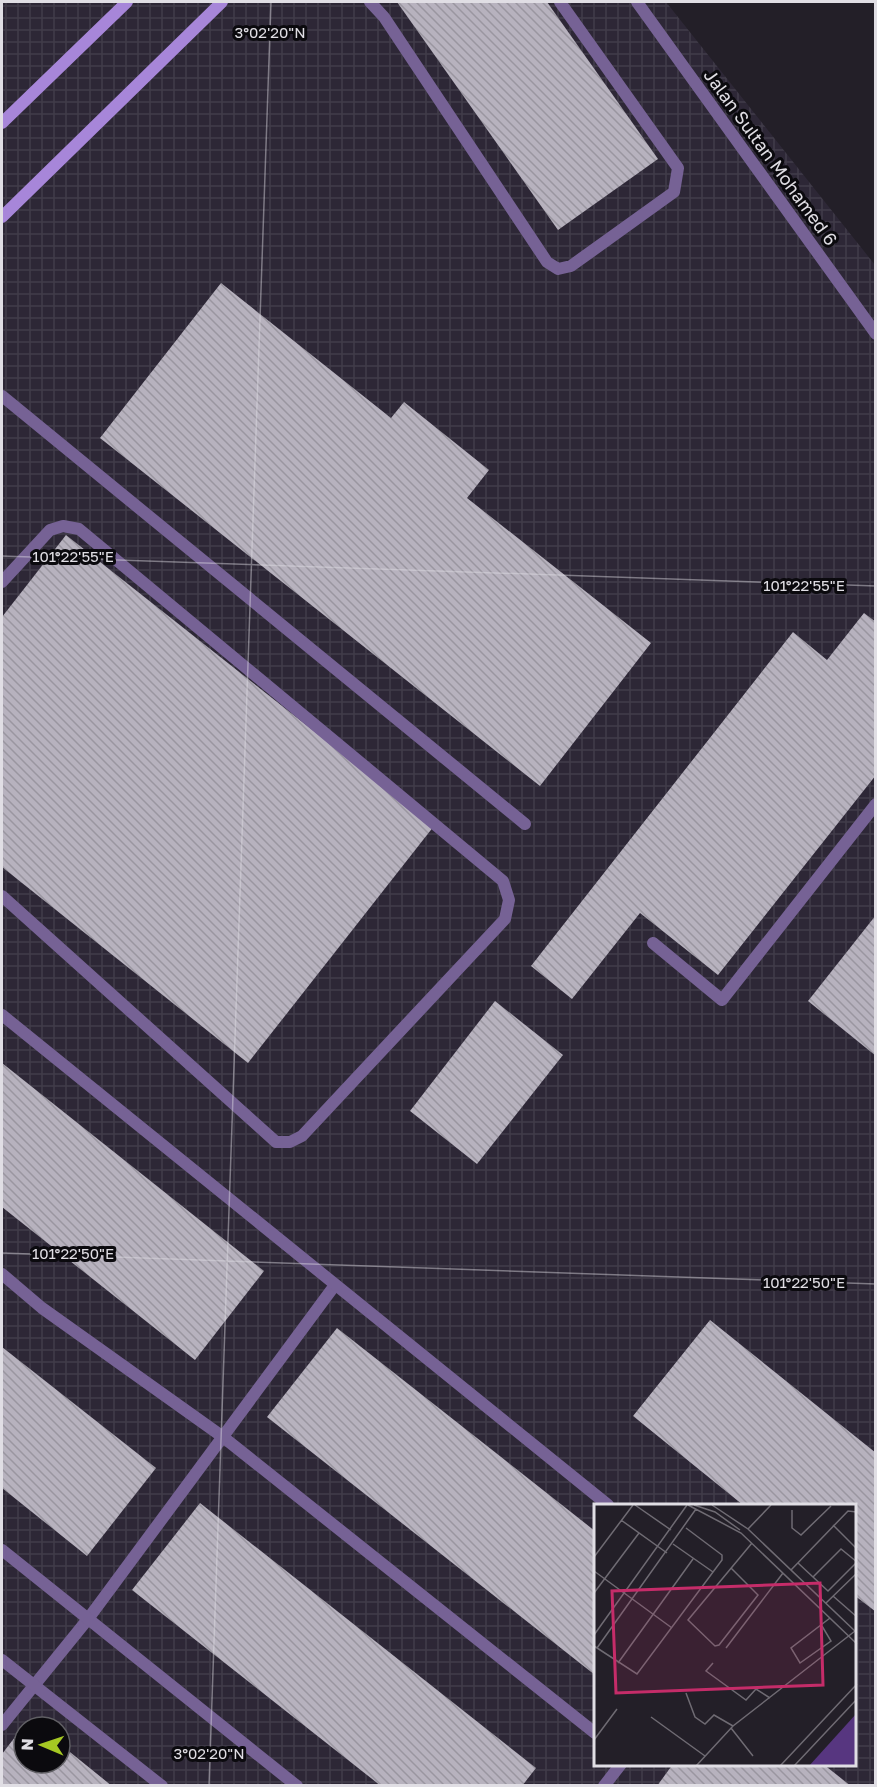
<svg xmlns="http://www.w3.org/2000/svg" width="877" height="1787" font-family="'Golos Text',sans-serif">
<defs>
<pattern id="industrial-grid" width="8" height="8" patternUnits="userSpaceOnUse" patternTransform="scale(1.5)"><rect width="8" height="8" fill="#2d2736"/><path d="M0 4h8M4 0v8" fill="none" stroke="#413c49"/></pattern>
<pattern id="building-back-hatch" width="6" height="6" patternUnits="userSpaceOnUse" patternTransform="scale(1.5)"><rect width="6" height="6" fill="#b7b2be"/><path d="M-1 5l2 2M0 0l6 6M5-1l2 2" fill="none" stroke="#9a96a0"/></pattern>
</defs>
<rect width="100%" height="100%" fill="#231f28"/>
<!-- industrial -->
<path fill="url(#industrial-grid)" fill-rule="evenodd" d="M2 2H666L875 265V1785L2 1786ZM595 1505H854V1764H595ZM24 1727H60V1763H24Z"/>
<!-- building -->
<g fill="url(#building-back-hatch)">
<path d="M397 2H547L658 159 558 230Z"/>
<path d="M221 283 391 418 404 402 489 470 467 498 651 643 540 786 100 438Z"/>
<path d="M66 535 434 826 248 1063 2 867V617Z"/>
<path d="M864 613 876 622V775L718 975 640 913 572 999 531 966 793 632 827 660Z"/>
<path d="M876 915V1056L808 1001Z"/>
<path d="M495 1001 563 1055 477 1164 410 1111Z"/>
<path d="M2 1063 264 1271 195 1360 2 1207Z"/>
<path d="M710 1320 876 1453V1612L854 1595V1505H743L633 1416Z"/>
<path d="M337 1328 595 1531V1675L267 1417Z"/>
<path d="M2 1347 156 1468 87 1556 2 1488Z"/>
<path d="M200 1503 536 1768 522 1786H381L132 1590Z"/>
<path d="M28 1720 38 1727H24V1763H60V1744L112 1786H2V1754Z"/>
<path d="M673 1764H823L851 1786H657Z"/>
</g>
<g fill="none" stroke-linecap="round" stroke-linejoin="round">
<!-- lane -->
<g stroke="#766295" stroke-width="12">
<path d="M370 2 384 17 547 262 558 269 571 266 674 192 678 168 560 2"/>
<path d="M2 396 525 824"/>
<path d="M2 582 50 530 63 526 79 529 503 881 509 900 505 919 302 1136 290 1142H276L2 896"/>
<path d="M653 943 722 1000 876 804"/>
<path d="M2 1274 42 1308 223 1437 595 1733"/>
<path d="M2 1725 88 1619 335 1285"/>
</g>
<!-- street -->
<g stroke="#766295" stroke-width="12">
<path d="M637 2 876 334"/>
<path d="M2 1015 608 1505"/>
<path d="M2 1550 297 1786"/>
<path d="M2 1660 162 1786"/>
<path d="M604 1786 621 1764"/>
</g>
<!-- secondary -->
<g stroke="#a786d9" stroke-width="12">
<path d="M2 123 127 2"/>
<path d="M2 217 222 2"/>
</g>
</g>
<!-- ticks -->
<path fill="none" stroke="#e0dee4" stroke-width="1.5" stroke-opacity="0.45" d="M2 556 876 586M2 1253 876 1284M209 1786 271 2"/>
<g text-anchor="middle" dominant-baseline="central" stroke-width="6" stroke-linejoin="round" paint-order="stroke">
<!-- street labels -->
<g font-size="18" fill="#e0dee4" stroke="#0b0a0e">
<text transform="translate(771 157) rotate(54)">Jalan Sultan Mohamed 6</text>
</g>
</g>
<!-- overview -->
<g transform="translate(594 1504)">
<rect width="262" height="262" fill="#231f28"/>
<path d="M262 210V262H215Z" fill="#573680"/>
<path fill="none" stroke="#6f6b73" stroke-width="1.5" d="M41 1 77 26M94 1 147 29 263 140M100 1 121 8 146 26M118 1 154 25 263 129M198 6V24L207 31 237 2M27 16 73 49M239 21 263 45M154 25 177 1M79 40 119 68M0 53 39 1M204 59 234 87 263 58M137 64 164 91 125 141 121 142 94 116 158 39M197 66 254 7 263 8M0 67 78 124M219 73 247 45 263 58M0 89 45 29M239 92 263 113M232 99 263 69M228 122 237 137 206 159 197 144 236 114M0 131 93 1M0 142 43 170 128 56V51L92 24M3 144 102 5M132 144 189 69M24 159 99 55M119 159 112 167 152 196 162 185 176 194M92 189 101 213 111 220 120 211 139 222M57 213 111 252M137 224 159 252M0 236 23 205M102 262 139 222 261 127M186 262 263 180M200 262 263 195"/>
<path fill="#c52c69" fill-opacity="0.15" stroke="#c52c69" stroke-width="3" d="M226 79 229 181 22 189 18 87Z"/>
<rect width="262" height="262" fill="none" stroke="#e0dee4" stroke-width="3"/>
</g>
<g font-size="15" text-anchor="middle" fill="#e0dee4" stroke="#0b0a0e" stroke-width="6" stroke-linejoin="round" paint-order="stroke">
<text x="270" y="38">3°02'20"N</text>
<text x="73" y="562">101°22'55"E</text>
<text x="804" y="591">101°22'55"E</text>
<text x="73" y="1259">101°22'50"E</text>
<text x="804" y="1288">101°22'50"E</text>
<text x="209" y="1759">3°02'20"N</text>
</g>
<!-- border -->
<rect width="877" height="1787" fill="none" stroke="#e0dee4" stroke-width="6"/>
<!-- north arrow -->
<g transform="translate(42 1745) rotate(272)"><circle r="28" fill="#0b0a0e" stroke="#605f64" stroke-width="1.5"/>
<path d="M0-4.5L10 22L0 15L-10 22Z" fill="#a5c823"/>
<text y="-9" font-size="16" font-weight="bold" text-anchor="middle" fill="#e0dee4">N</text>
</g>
</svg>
